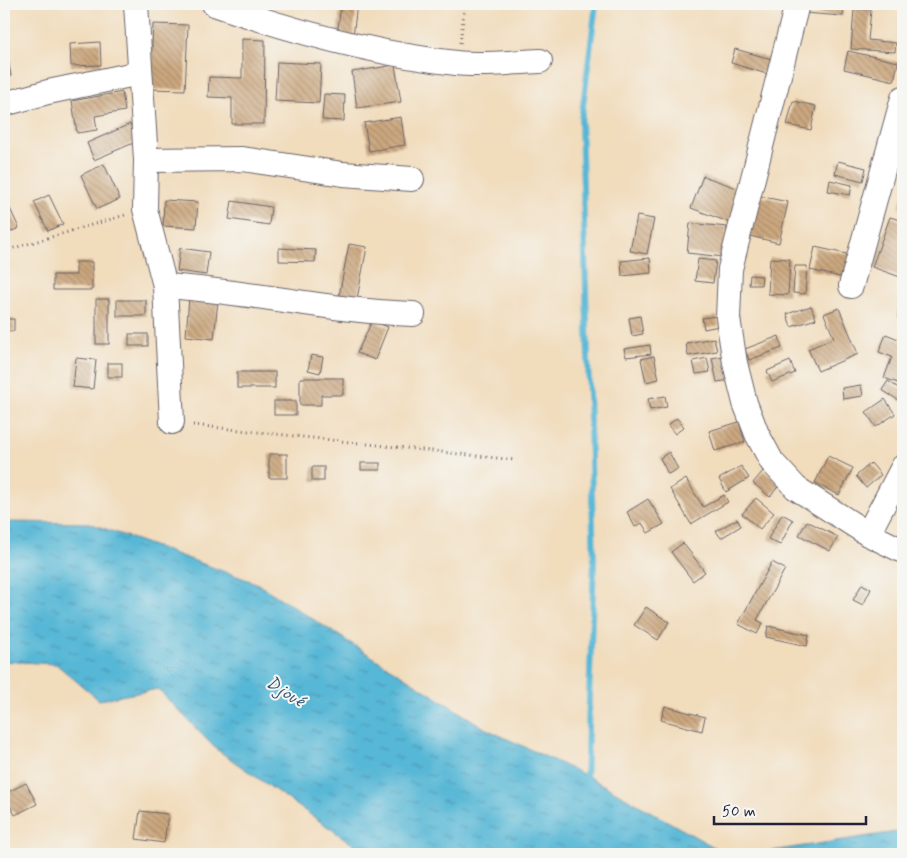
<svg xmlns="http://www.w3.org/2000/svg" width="907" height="858" font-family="Mynerve,sans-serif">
<defs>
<pattern id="water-ripples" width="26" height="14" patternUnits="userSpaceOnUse" patternTransform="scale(1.25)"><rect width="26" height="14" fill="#57b7d6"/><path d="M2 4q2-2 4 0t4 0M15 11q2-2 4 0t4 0" fill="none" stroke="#4894af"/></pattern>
<pattern id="building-back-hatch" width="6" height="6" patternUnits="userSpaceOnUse" patternTransform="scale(1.25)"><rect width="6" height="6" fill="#cca87f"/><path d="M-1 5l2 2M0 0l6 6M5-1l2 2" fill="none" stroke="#a58869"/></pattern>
</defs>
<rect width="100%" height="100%" fill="#f6f6f2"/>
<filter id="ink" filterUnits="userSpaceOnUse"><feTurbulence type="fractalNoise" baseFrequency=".02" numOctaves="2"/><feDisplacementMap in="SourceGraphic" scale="10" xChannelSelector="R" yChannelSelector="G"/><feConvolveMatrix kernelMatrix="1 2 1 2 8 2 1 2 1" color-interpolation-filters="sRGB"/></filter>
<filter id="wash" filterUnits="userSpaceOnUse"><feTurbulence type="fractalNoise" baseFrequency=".0096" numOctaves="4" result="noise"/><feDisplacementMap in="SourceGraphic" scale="20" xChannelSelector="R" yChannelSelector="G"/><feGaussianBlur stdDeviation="1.12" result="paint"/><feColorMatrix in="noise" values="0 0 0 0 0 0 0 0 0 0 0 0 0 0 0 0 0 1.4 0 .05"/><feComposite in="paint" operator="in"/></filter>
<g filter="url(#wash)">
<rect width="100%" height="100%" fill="#f1dcbc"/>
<!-- water -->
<g fill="url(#water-ripples)" stroke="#3c6c88">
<path d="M4 522 89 523 256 583 486 729 587 776 726 854H367L216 749 158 689 99 700 56 664 4 661Z"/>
<path d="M903 831V854H751Z"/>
</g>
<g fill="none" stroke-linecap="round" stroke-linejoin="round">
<!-- stream -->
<path stroke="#57b7d6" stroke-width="6" d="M586 784 594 562 581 121 596 4"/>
</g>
<g id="blocks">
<!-- building -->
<g fill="url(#building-back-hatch)">
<path d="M341 4H357L353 37 337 35Z"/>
<path d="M804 4H844L843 16 804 13Z"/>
<path d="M854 9 871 10 868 40 896 43 895 52 851 49Z"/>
<path d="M153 24 188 25 185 90 150 89Z"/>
<path d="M242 39 265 40 264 124H232V98L208 97 209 77 242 78Z"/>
<path d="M100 42 101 65 71 66 70 44Z"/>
<path d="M735 49 775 60 770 75 731 63Z"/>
<path d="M848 51 898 62 894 81 844 69Z"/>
<path d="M4 52H7L11 76 4 77Z"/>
<path d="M277 62 321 64 319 103 275 101Z"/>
<path d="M395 65 401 102 357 108 352 72Z"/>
<path d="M122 92 125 111 95 116 97 130 77 133 72 101Z"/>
<path d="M324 94 345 95 344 121 322 120Z"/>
<path d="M793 101 816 106 811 130 787 125Z"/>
<path d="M401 117 405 145 369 151 364 123Z"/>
<path d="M130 124 138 141 94 160 87 143Z"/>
<path d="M838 161 866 168 863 181 835 174Z"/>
<path d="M104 164 120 199 97 209 81 175Z"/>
<path d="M703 176 743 190 731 223 691 208Z"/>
<path d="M830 180 852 185 850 195 828 191Z"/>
<path d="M903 193V209L899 208Z"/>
<path d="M49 195 63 224 48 231 34 202Z"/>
<path d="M759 196 788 202 779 243 750 236Z"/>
<path d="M6 200 19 228 4 235V201Z"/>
<path d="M164 200 198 202 196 228 163 226Z"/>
<path d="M232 201 271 207 269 225 229 219Z"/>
<path d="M637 216 654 219 647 254 630 251Z"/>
<path d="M890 217 903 221V278L872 267Z"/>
<path d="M690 223 727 227 724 257 687 253Z"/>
<path d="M349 244 367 247 356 304 338 301Z"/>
<path d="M815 247 851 255 845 278 810 270Z"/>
<path d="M180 248 209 252 206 275 177 271Z"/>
<path d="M279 248 316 250 315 262 279 261Z"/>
<path d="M650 258 651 273 622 276 621 261Z"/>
<path d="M770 258 790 259 788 295 768 294Z"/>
<path d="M698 259 716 261 713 283 695 281Z"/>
<path d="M76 262H92V290H53V275H76Z"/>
<path d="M795 266H807L805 294 793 293Z"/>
<path d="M750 275 762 276 761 285H749Z"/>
<path d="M189 297 218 300 214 339 186 336Z"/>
<path d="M899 298H903V318H898Z"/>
<rect x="96" y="299" width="13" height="45"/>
<rect x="117" y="300" width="29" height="16"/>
<path d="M811 306 816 319 791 327 787 314Z"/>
<path d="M839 308 858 354 818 371 808 349 834 338 824 314Z"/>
<path d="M640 316 643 334 632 336 629 318Z"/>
<path d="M717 316 719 326 704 329 702 318Z"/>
<rect x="4" y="319" width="10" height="12"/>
<path d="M372 321 388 327 375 360 357 353Z"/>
<rect x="129" y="334" width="19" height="12"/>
<path d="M886 334 903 341V379L901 384 884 378 892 357 879 352Z"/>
<path d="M779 336 782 348 749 360 745 349Z"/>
<path d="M714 338 717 351 688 356 686 343Z"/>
<path d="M650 345 651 354 626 357 624 349Z"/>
<path d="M311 355 323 357 320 373 308 370Z"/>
<path d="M728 355 732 380 717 382 712 358Z"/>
<path d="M654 356 659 379 646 382 641 359Z"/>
<path d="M76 358 96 360 93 389 73 387Z"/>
<path d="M707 358 710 372 696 374 693 361Z"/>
<path d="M790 361 795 373 772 382 767 371Z"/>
<rect x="108" y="363" width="14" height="14"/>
<rect x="237" y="372" width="38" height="16"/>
<path d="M300 378H343V395H321V405H300Z"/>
<path d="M888 381 903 391V403L882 390Z"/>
<path d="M861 385 863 396 843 399 842 388Z"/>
<path d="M665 396 667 407 650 410 648 399Z"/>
<path d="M885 399 895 414 876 427 866 412Z"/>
<rect x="274" y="401" width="22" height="14"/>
<path d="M677 418 684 427 675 434 668 425Z"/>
<path d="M739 422 745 442 715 451 709 431Z"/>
<path d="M669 452 678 469 668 474 660 458Z"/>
<rect x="269" y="454" width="18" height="24"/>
<path d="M828 456 853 468 839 495 815 483Z"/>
<rect x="361" y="463" width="19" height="7"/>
<path d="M871 463 881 475 866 488 856 476Z"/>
<path d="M741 466 749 478 726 492 719 479Z"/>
<rect x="312" y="467" width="12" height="14"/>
<path d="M763 471 780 484 770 497 753 483Z"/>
<path d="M686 479 703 507 724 495 728 502 691 524 670 489Z"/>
<path d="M756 498 774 513 760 529 742 514Z"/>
<path d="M648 499 664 524 648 533 642 523 635 527 627 512Z"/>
<path d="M782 514 793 520 780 545 768 539Z"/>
<path d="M737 519 741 526 721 538 716 531Z"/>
<path d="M807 521 838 537 830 551 799 535Z"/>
<path d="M683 543 705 572 693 581 671 552Z"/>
<path d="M772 562 785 569 757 620 763 623 757 634 738 624Z"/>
<path d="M862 584 871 589 863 605 853 600Z"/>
<path d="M646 607 669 622 658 640 634 625Z"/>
<path d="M768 626 809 635 807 646 766 637Z"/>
<path d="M665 706 705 717 702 731 661 720Z"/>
<path d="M26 783 37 804 15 815 4 794Z"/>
<path d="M140 811 168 814 164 843 136 839Z"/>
</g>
</g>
</g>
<g filter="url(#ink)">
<use href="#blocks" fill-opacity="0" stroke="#6a6368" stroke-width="1"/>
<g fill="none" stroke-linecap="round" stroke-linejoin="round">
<defs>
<g id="minor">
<path d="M136 4 146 160 145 209 165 286 172 422"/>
<path d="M214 4C292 31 374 54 456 63 483 66 513 62 540 61"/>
<path d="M797 4 730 269 728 318 735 363 745 403 757 434 772 462 796 488 868 534 903 551"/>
<path d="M4 104 48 92 140 73"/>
<path d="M146 160 242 159 343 174 412 179"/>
<path d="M165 286C248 291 330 311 413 314"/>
<path d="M851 286 903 98"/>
<path d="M868 534 903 467"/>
</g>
</defs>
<!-- minor casing -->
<use href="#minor" stroke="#6a6368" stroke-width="26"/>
<!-- path -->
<g stroke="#6a6368" stroke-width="3" stroke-dasharray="1 4" stroke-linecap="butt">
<path d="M460 43 465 4"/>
<path d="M4 251 125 215"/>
<path d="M193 425 515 460"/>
</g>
<!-- minor -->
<use href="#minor" stroke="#fff" stroke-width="24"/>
</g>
</g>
<g text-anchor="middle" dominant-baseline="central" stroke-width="4" stroke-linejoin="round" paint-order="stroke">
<!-- water labels -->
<g font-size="18" font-style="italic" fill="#355671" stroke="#f6f6f2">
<text transform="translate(285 692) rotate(33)">Djoué</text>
</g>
</g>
<!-- margin -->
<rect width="907" height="858" fill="none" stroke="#f6f6f2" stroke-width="20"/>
<!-- scale -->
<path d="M714 816v8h152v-8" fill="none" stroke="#22223b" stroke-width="2.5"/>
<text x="722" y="816" font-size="15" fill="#22223b" stroke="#f6f6f2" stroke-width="4" paint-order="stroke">50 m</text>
</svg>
